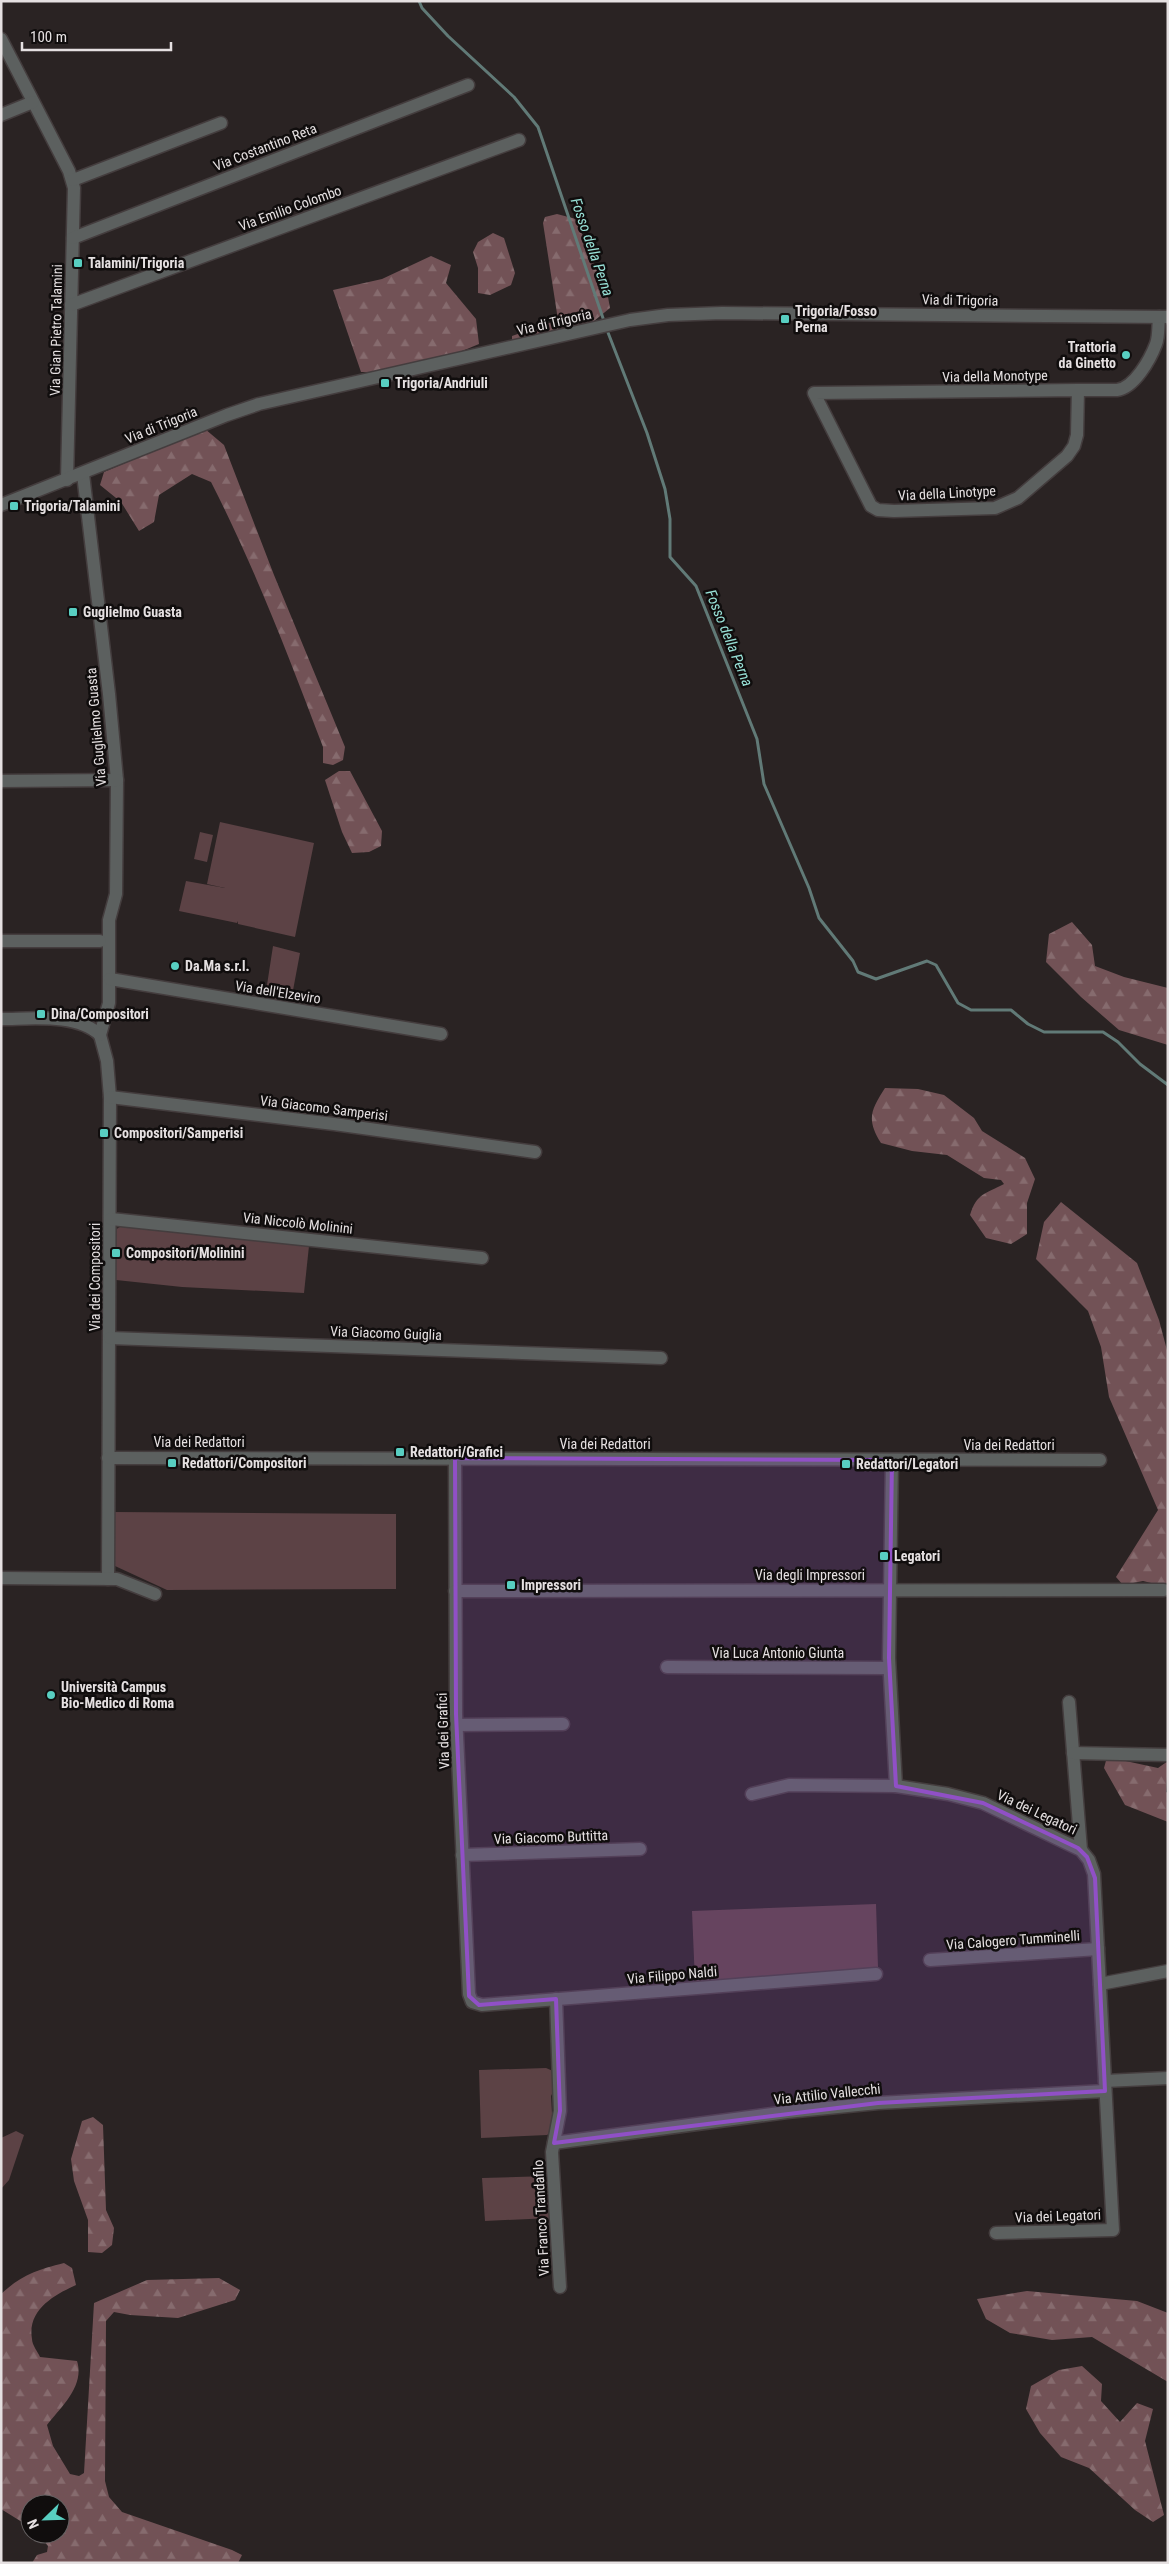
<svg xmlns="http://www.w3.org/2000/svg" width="1169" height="2564" font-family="'Roboto Condensed',sans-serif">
<defs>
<pattern id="forest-firs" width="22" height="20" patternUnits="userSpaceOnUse" patternTransform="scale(1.25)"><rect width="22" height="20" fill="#725256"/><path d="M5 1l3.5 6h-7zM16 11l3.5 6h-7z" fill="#866b6e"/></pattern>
</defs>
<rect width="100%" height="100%" fill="#2a2323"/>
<!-- green -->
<g fill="#5c4245">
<path d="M220 822 314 843 295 937 238 924V921L237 923 179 911 186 881 225 888 207 884Z"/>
<path d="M200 832 213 835 207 862 194 859Z"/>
<path d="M273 946 300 953 291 1001 265 998Z"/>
<path d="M123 1225 309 1246 304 1293 182 1287 116 1280 115 1230Z"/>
<path d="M114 1512 396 1514V1589L167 1590 115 1566Z"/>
<path d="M876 1904 878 1968 695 1982 692 1911Z"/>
<path d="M546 2068 553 2071 555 2088 551 2096 553 2131 547 2135 481 2138 479 2070Z"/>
<path d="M16 2131 24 2135 9 2180 1 2189V2138Z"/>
<path d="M548 2176 551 2218 485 2221 482 2178Z"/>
</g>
<!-- forest -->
<g fill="url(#forest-firs)">
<path d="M557 214 576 219 608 297 610 308 594 321 512 340V336L558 320 543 223 545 217Z"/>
<path d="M493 233 504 238 515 273 511 285 490 295 478 293V268L473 252 478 242Z"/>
<path d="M431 256 451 265 446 283 476 319 479 344C450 357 393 374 361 372L333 290 382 279Z"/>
<path d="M205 429 224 445 274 575 345 747 343 760 333 765 323 763V747C289 657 255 568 211 482L192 474 159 495 154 522 139 531 121 502 100 485 104 472Z"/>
<path d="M339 771H350L382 831 381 846 369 852 352 853 342 832 325 780Z"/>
<path d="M1072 922 1092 945 1095 966 1124 977 1168 988V1045L1119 1030 1081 997 1046 962 1049 934Z"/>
<path d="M885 1088 918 1089 944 1095 974 1118 982 1131 1025 1158 1035 1179 1027 1203V1234L1011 1244 986 1238 970 1215C977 1193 985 1194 1004 1184L1001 1180 984 1178 947 1155 912 1151 881 1143C866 1119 871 1110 885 1088Z"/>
<path d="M1061 1202 1137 1263 1159 1320 1168 1354V1587L1143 1581 1123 1585 1116 1577 1158 1510 1109 1397 1101 1347 1088 1311 1036 1259 1044 1222Z"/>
<path d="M1107 1757 1158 1768 1168 1761 1166 1792 1168 1793V1822L1125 1805 1104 1768Z"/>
<path d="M93 2117 103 2125 106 2210 114 2228 112 2245 102 2253 88 2252V2220L74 2181 71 2159 82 2121Z"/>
<path d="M64 2263 72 2268 76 2285C54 2295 27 2310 32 2339 32 2345 38 2352 40 2357L77 2361C85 2386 61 2407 47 2425L53 2446 70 2474 79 2476 84 2473 94 2303 147 2280 219 2278 240 2290 235 2300 178 2318 130 2315 114 2312 106 2321 105 2481 109 2497 122 2512 232 2550 242 2555 238 2563H32L37 2555 47 2552 48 2546 38 2534H60V2504H30V2527L1 2509V2294C22 2275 36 2270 64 2263Z"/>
<path d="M1027 2291 1137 2301 1168 2313V2382L1092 2337 1052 2340 1010 2333 986 2319 977 2299Z"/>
<path d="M1082 2366 1102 2384 1101 2401 1120 2422 1137 2403 1153 2409 1145 2441 1164 2515 1153 2522 1135 2510 1089 2468 1061 2457 1040 2433 1026 2409 1031 2386 1059 2370Z"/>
</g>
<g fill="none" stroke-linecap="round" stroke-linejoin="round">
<!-- stream -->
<g stroke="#617a77" stroke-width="3">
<path d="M419 1 422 8 448 36 514 97 538 127 605 324"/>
<path d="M607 330 647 433 665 489 670 519V557L696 586 757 739 764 784 809 888 819 918 853 961 858 972 876 979 927 961 936 965 958 1003 971 1010H1011L1028 1024 1044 1032H1103L1118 1042 1140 1064 1168 1085"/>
</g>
<defs>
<g id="minor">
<path d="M1 39 69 171 74 188 67 480"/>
<path d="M1 115 33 102"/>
<path d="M73 180 221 123"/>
<path d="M73 238 468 85"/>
<path d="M71 305 519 140"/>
<path d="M1078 390 1077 435 1074 446 1067 456 1018 498 995 508 894 511 878 510 871 506 814 393 1078 390H1117C1134 388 1150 360 1156 344 1159 336 1158 326 1159 317"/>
<path d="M83 474 109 694 117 780 116 894 109 920V1003L100 1035 107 1061 110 1097 108 1579"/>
<path d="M1 505 227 415 259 404 630 320 668 315 722 313 1168 317"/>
<path d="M1 781 117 780"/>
<path d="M1 941H100"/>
<path d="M110 979 441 1034"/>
<path d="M1 1019C31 1019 77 1013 100 1035"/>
<path d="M110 1097 334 1124 535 1152"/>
<path d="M111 1219 482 1258"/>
<path d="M110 1338 661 1358"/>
<path d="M108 1458 1100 1460"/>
<path d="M455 1458 456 1714 469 1994 472 2002 482 2005 876 1974"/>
<path d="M892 1460 889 1658 896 1786 948 1794 983 1803 1081 1850 1089 1860 1094 1874 1113 2230 996 2233"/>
<path d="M1 1578 117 1579 155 1594"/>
<path d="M455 1591 1164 1590"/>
<path d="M667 1667 889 1668"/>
<path d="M1069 1702 1081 1850"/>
<path d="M457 1725 563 1724"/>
<path d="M1073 1753 1168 1755"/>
<path d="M752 1794 789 1785 896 1786"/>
<path d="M462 1855 640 1849"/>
<path d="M930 1960 1098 1949"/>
<path d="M1100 1984 1168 1971"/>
<path d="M556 1999 560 2111 552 2152 560 2287"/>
<path d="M1105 2081 1168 2078"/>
<path d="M554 2143 787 2112 878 2103 1105 2091"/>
</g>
</defs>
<!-- minor casing -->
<use href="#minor" stroke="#443d3e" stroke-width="15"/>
<!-- minor -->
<use href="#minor" stroke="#5c605f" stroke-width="12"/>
</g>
<!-- marked area -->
<path fill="#9050c6" fill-opacity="0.2" stroke="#9050c6" stroke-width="4" stroke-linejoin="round" d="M455 1458 892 1460 889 1658 896 1786 983 1803 1078 1848 1087 1857 1095 1878 1105 2091 878 2103 554 2143 560 2111 556 1999 479 2005 469 1996 456 1714Z"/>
<!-- markers -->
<g fill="#58cec1" stroke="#100d0d" stroke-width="2">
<rect x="73" y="258" width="10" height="10" rx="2.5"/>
<rect x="780" y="314" width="10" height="10" rx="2.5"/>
<circle cx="1126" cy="355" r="5"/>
<rect x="380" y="378" width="10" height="10" rx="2.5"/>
<rect x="9" y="501" width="10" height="10" rx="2.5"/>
<rect x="68" y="607" width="10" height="10" rx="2.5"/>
<circle cx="175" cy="966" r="5"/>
<rect x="36" y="1009" width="10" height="10" rx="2.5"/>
<rect x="99" y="1128" width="10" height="10" rx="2.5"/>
<rect x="111" y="1248" width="10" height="10" rx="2.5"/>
<rect x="395" y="1447" width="10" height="10" rx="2.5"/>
<rect x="167" y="1458" width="10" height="10" rx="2.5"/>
<rect x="841" y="1459" width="10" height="10" rx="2.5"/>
<rect x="879" y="1551" width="10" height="10" rx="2.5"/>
<rect x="506" y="1580" width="10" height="10" rx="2.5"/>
<circle cx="51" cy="1695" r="5"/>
</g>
<g text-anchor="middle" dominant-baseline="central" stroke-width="5" stroke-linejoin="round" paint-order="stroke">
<!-- street labels -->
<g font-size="14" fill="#e5e0e1" stroke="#100d0d">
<text transform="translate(265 147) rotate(-21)">Via Costantino Reta</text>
<text transform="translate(290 208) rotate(-20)">Via Emilio Colombo</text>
<text transform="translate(960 300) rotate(1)">Via di Trigoria</text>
<text transform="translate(554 322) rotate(-13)">Via di Trigoria</text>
<text transform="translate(56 330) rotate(-89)">Via Gian Pietro Talamini</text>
<text transform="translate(995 376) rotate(-1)">Via della Monotype</text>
<text transform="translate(161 425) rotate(-22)">Via di Trigoria</text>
<text transform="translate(947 493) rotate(-3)">Via della Linotype</text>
<text transform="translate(96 727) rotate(-95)">Via Guglielmo Guasta</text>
<text transform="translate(278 992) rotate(9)">Via dell'Elzeviro</text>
<text transform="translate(324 1108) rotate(7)">Via Giacomo Samperisi</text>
<text transform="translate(298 1223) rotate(6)">Via Niccolò Molinini</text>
<text transform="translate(95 1277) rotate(-90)">Via dei Compositori</text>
<text transform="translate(386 1333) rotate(2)">Via Giacomo Guiglia</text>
<text x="199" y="1442">Via dei Redattori</text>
<text x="605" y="1444">Via dei Redattori</text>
<text x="1009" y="1445">Via dei Redattori</text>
<text x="810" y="1575">Via degli Impressori</text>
<text x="778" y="1653">Via Luca Antonio Giunta</text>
<text transform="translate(443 1731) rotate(-92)">Via dei Grafici</text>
<text transform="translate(1037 1812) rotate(25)">Via dei Legatori</text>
<text transform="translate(551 1837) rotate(-2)">Via Giacomo Buttitta</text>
<text transform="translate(1013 1940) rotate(-4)">Via Calogero Tumminelli</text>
<text transform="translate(672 1975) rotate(-5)">Via Filippo Naldi</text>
<text transform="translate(827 2094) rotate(-6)">Via Attilio Vallecchi</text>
<text transform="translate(1058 2216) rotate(-2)">Via dei Legatori</text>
<text transform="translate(541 2218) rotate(-93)">Via Franco Trandafilo</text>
</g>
<!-- poi labels -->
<g font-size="14" font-weight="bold" fill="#e5e0e1" stroke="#100d0d" text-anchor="start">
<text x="88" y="263">Talamini/Trigoria</text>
<text x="795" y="311">Trigoria/Fosso<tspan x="795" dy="16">Perna</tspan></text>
<text x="1116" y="347" text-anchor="end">Trattoria<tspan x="1116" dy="16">da Ginetto</tspan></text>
<text x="395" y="383">Trigoria/Andriuli</text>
<text x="24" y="506">Trigoria/Talamini</text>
<text x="83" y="612">Guglielmo Guasta</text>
<text x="185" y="966">Da.Ma s.r.l.</text>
<text x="51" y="1014">Dina/Compositori</text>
<text x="114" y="1133">Compositori/Samperisi</text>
<text x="126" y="1253">Compositori/Molinini</text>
<text x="410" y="1452">Redattori/Grafici</text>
<text x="182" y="1463">Redattori/Compositori</text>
<text x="856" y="1464">Redattori/Legatori</text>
<text x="894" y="1556">Legatori</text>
<text x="521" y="1585">Impressori</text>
<text x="61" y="1687">Università Campus<tspan x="61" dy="16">Bio-Medico di Roma</tspan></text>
</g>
<!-- water labels -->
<g font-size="15" font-style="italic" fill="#98e1d7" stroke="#100d0d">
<text transform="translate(592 247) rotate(71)">Fosso della Perna</text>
<text transform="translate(729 638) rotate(68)">Fosso della Perna</text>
</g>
</g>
<!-- border -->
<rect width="1169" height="2564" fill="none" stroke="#e5e0e1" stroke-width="5"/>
<!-- north arrow -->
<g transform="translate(45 2519) rotate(247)"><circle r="24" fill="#100d0d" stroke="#656162"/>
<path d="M0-4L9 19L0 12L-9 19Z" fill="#58cec1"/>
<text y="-8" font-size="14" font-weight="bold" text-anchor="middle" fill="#e5e0e1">N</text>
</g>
<!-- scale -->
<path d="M22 42v8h149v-8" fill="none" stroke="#e5e0e1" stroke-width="2.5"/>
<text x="30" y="42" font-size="15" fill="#e5e0e1" stroke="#100d0d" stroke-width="4" paint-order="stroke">100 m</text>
</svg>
